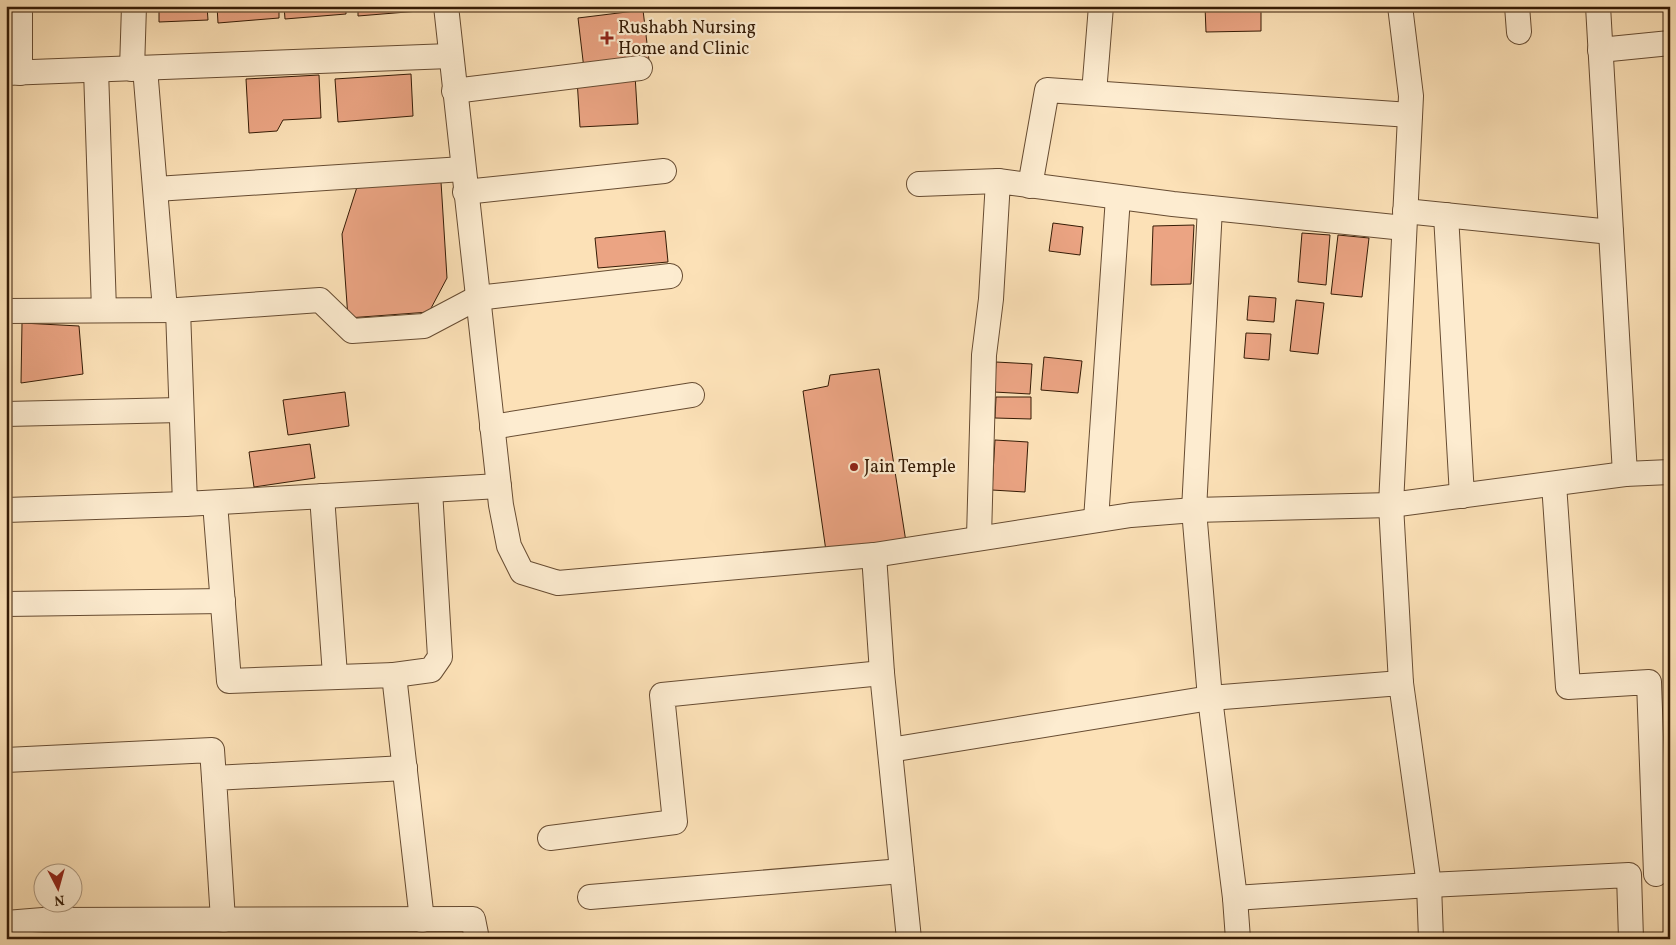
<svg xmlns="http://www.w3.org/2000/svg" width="1676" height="945" font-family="Vollkorn,serif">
<rect width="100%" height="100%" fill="#fce1b7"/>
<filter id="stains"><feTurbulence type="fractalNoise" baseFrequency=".004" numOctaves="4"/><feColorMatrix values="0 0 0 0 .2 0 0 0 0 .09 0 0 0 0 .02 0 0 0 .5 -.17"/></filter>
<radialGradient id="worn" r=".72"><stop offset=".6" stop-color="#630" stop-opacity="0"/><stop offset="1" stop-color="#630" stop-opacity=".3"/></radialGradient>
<!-- building -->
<g fill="#eba483" stroke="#351b05">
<path d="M159 6H207L208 20 159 22Z"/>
<path d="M217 6H279V18L218 23Z"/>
<path d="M284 6H346V14L285 19Z"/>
<path d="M358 6H419V11L358 16Z"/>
<path d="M1205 6H1261V31L1206 32Z"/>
<path d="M643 10 649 60 584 69 578 18Z"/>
<path d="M411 74 413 116 338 122 335 79Z"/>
<path d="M319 75 321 118 283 120 277 131 249 133 246 79Z"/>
<path d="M635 75 638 124 580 127 577 79Z"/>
<path d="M441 182 447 278 429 312 348 318 342 234 357 187Z"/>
<path d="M1053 223 1083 227 1080 255 1049 251Z"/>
<path d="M1194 225 1191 284 1151 285 1153 226Z"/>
<path d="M665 231 668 262 598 268 595 238Z"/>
<path d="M1302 233 1330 235 1326 285 1298 282Z"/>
<path d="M1338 235 1369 238 1362 297 1331 294Z"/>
<path d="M1249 296 1276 298 1274 322 1247 320Z"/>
<path d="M1296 300 1324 303 1318 354 1290 351Z"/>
<path d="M22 323 79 326 83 374 21 383Z"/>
<path d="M1246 333 1271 334 1269 360 1244 358Z"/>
<path d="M1044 357 1082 361 1078 393 1041 390Z"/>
<path d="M996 362 1032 364 1030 394 994 392Z"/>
<path d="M879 369 906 542 826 551 803 391 828 386 830 375Z"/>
<path d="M345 392 349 426 288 435 283 400Z"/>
<path d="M996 397H1031V419L995 418Z"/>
<path d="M995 440 1028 442 1025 492 992 490Z"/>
<path d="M310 444 315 478 254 487 249 452Z"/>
</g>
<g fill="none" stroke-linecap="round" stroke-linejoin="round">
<defs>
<g id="street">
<path d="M446 6 501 505 509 546 522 572 558 583 874 555 1131 515 1194 510 1391 505 1625 474 1670 472"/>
<path d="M1400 6 1411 96 1391 505 1401 683"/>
<path d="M1517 6 1519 32"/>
<path d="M1598 6 1625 474"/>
<path d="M1600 50 1670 43"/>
<path d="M145 68 165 310"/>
<path d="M132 69 134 6"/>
<path d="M96 70 104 310"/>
<path d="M6 73 450 56"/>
<path d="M20 73V6"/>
<path d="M454 91 640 68"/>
<path d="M1094 93 1101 6"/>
<path d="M919 184 998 181"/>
<path d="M1030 186 1047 90 1410 115"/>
<path d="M156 189 463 169"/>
<path d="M465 192 664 171"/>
<path d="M1210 208 1194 510 1210 698 1235 898 1238 939"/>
<path d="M1405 211 1611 232"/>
<path d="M1446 215 1462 496"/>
<path d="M178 310 185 504 499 486"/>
<path d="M6 311 178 310 320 300 352 331 424 326 477 298 670 276"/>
<path d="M6 414 180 410"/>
<path d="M492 427 692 395"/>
<path d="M1554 484 1568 687 1649 682 1656 874"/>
<path d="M322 496 335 675"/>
<path d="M215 503 229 681 394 675 422 920"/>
<path d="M6 510 185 504"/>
<path d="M1096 520 1118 197"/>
<path d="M979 537 984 355 991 299 998 181 1173 204 1404 228"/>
<path d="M874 555 882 673 909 939"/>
<path d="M6 604 223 601"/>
<path d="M394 675 431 670 440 657 430 490"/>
<path d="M890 750 1210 698 1401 683 1429 885 1431 939"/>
<path d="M6 760 212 750 214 778"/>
<path d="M550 838 675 822 662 695 882 673"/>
<path d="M590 897 902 871"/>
<path d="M1235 898 1429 885 1629 875 1631 939"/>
<path d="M223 920 214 778 405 768"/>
<path d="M6 923 43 920 473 919 477 939"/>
</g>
</defs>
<!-- street casing -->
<use href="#street" stroke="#674c32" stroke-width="26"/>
<!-- street -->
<use href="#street" stroke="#fdecd0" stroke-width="24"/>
</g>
<!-- markers -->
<g fill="#8f2418" stroke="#fdecd0" stroke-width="2">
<path d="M604.5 30.5h5v5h5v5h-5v5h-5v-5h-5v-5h5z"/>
<circle cx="854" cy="467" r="5"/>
</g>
<g text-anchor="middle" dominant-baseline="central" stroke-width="4.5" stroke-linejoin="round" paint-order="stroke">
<!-- poi labels -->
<g font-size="18" fill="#351b05" stroke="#fdecd0" text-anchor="start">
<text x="618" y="28">Rushabh Nursing<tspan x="618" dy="21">Home and Clinic</tspan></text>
<text x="864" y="467">Jain Temple</text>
</g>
</g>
<!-- margin -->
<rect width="1676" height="945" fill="none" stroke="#fce1b7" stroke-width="25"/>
<rect x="8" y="8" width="1661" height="930" fill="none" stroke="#351b05" stroke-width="2.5"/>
<rect x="12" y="12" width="1651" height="920" fill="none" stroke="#351b05"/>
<!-- north arrow -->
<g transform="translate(58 888) rotate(174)"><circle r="24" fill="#fdecd0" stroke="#ad987f"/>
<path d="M0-4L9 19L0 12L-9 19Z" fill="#8f2418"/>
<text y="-8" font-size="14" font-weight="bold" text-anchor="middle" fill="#351b05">N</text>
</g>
<rect width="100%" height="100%" filter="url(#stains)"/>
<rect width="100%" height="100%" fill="url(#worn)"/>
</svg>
